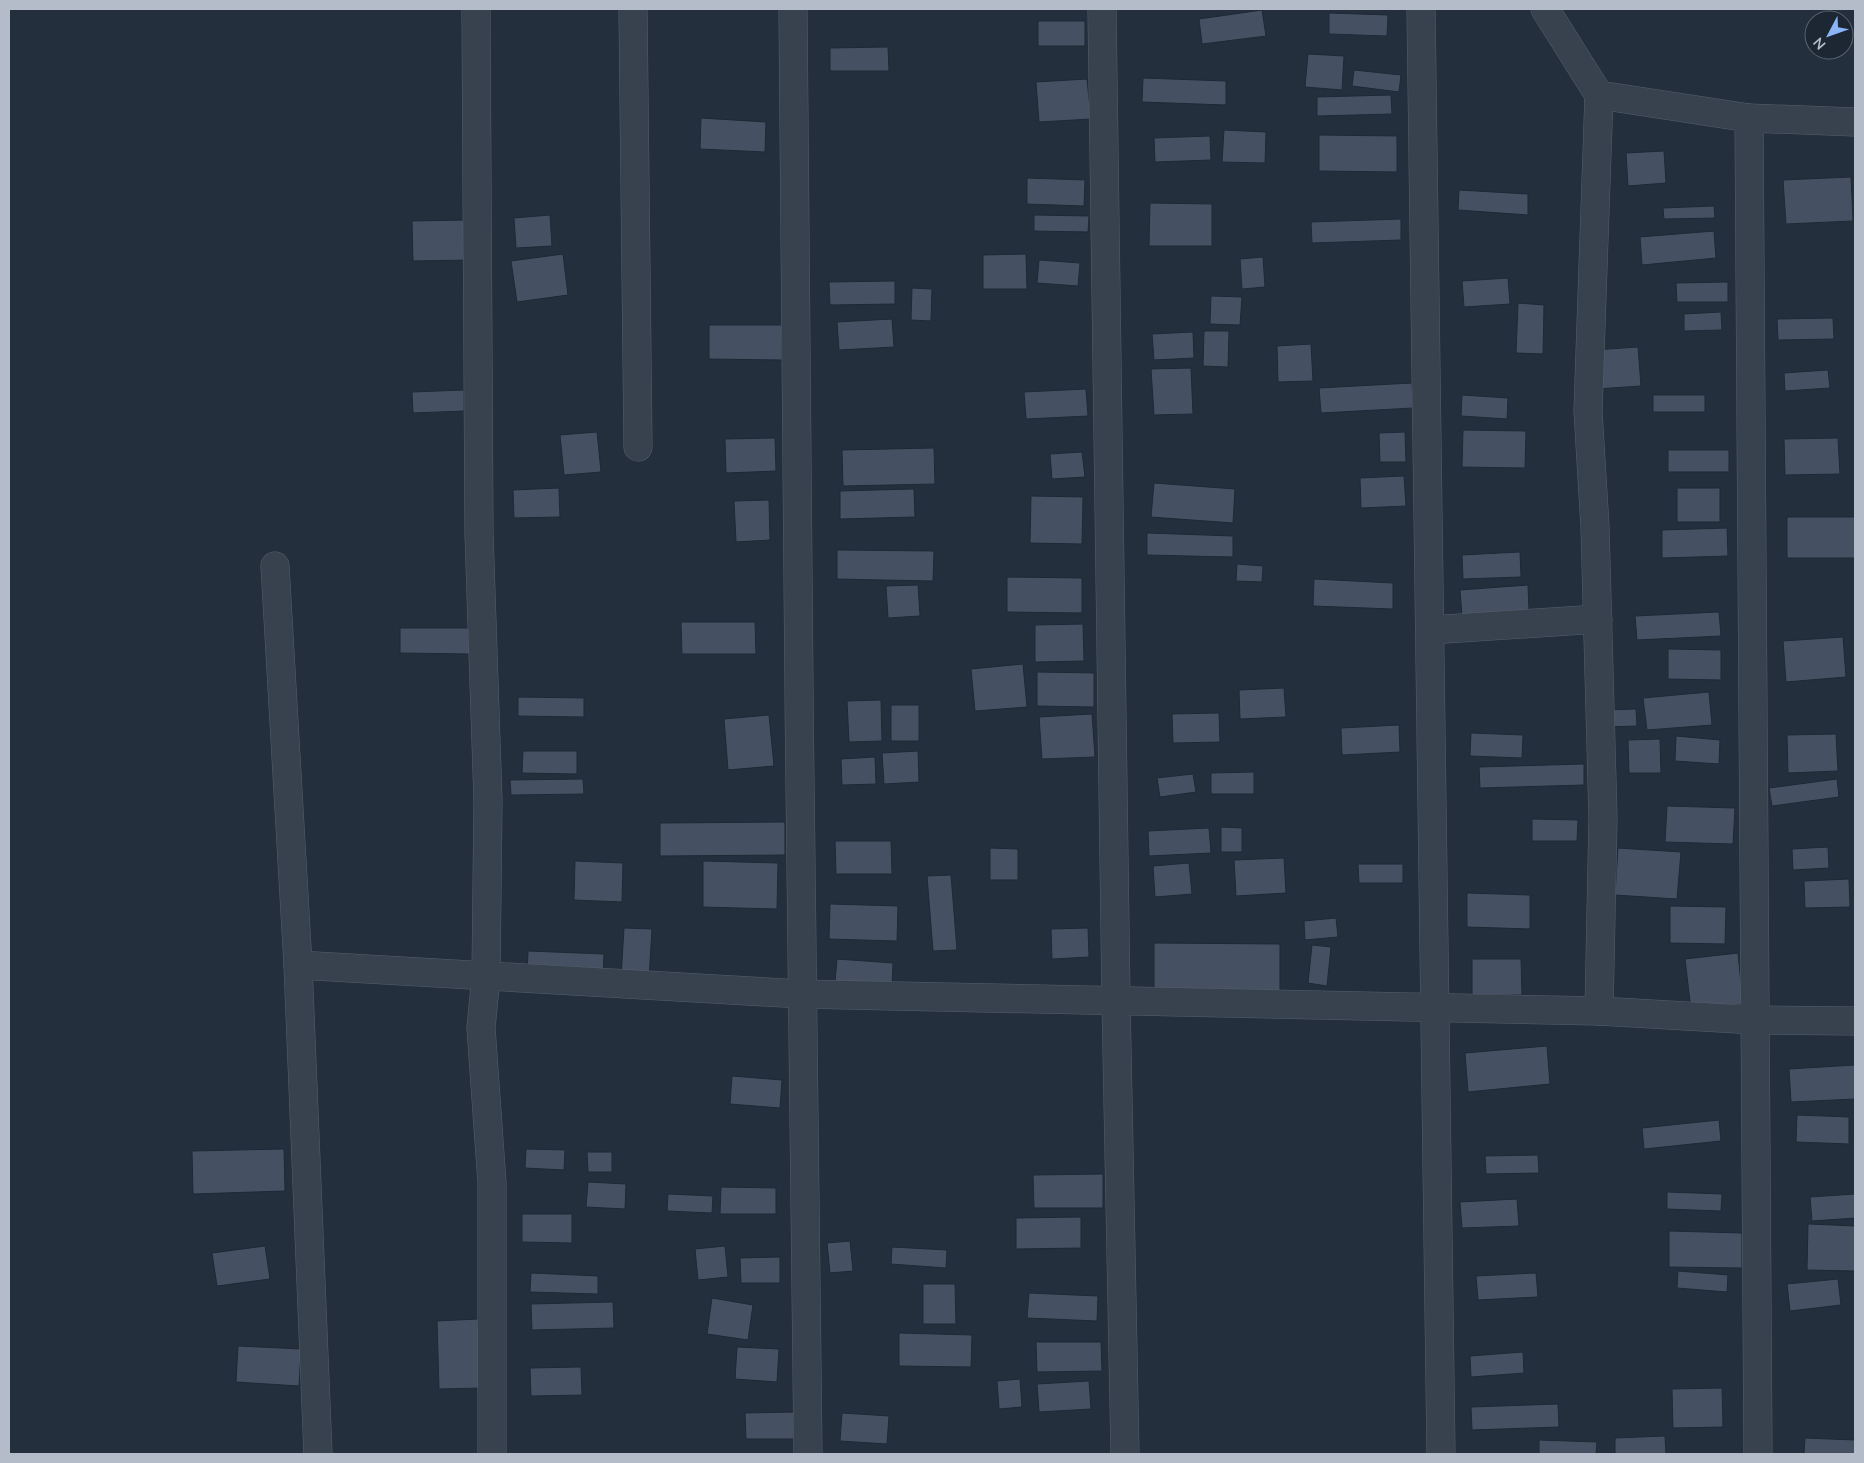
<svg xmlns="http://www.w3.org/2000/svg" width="1864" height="1463" font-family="'Nunito Sans',sans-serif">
<rect width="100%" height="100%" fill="#242f3e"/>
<!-- building -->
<g fill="#455162" stroke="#1f2835">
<path d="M1262 10 1266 36 1202 44 1199 19Z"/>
<path d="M1329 13 1388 15 1387 36 1329 34Z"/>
<rect x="1038" y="21" width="47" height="25"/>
<path d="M888 47 889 71H830V48Z"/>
<path d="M1308 54 1344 56 1342 90 1305 87Z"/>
<path d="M1354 70 1401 75 1399 92 1352 86Z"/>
<path d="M1143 78 1226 81V105L1142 102Z"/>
<path d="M1087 79 1091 119 1039 122 1036 82Z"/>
<path d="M1391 95 1392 114 1317 116V97Z"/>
<path d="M701 118 766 122 765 152 700 149Z"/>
<path d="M1224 130 1266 132 1265 163 1222 162Z"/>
<path d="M1319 135 1397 136V172L1319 171Z"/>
<path d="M1210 136 1211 160 1155 162 1154 138Z"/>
<path d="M1664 151 1666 183 1628 186 1626 153Z"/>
<path d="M1851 177 1853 221 1786 224 1783 180Z"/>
<path d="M1027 178 1085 180 1084 206 1027 204Z"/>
<path d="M1459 190 1528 194V215L1458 210Z"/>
<path d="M1150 203 1212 204V246H1149Z"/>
<path d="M1714 206 1715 218 1664 219 1663 208Z"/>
<path d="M550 215 552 246 516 248 514 218Z"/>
<path d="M1034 215 1089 216 1088 232 1034 231Z"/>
<path d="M1401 219V240L1312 243 1311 222Z"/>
<path d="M468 220 470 260 413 261 412 221Z"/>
<path d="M1714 231 1716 258 1642 265 1640 237Z"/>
<path d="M563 254 568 295 517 302 511 261Z"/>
<path d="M1026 254 1027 289H983V255Z"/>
<path d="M1263 257 1265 287 1242 289 1240 259Z"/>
<path d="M1039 260 1080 263 1078 286 1037 283Z"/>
<path d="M1508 278 1510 304 1464 307 1462 281Z"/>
<path d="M895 281V304L830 305 829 282Z"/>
<path d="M1728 282V302H1677L1676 283Z"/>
<path d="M912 288 932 289 931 321 911 320Z"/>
<path d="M1211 296 1242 297 1240 325 1210 324Z"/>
<path d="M1518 303 1544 305 1543 354 1516 353Z"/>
<path d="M1721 312 1722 330 1684 331V314Z"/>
<path d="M1833 318 1834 339 1778 340 1777 319Z"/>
<path d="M892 319 894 347 839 350 837 322Z"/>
<path d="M709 325H782V360L709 359Z"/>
<path d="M1204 331H1229L1228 367 1203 366Z"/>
<path d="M1193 332 1194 358 1154 360 1152 334Z"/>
<path d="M1311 344 1313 381 1278 382 1277 346Z"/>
<path d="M1638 347 1641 386 1596 389 1594 350Z"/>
<path d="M1191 368 1193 414 1154 415 1151 369Z"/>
<path d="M1828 370 1830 388 1785 391 1784 373Z"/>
<path d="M1412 383 1413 408 1321 413 1319 388Z"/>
<path d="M1086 389 1088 416 1026 419 1024 392Z"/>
<path d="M464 390V411L413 413 412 392Z"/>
<path d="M1462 395 1508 398 1507 419 1461 416Z"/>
<rect x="1653" y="395" width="52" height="17"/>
<path d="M1463 430 1526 431 1525 468 1462 467Z"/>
<path d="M597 432 601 472 564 475 560 435Z"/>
<path d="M1405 432 1406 462H1380L1379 433Z"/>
<path d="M775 438 776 471 726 473 725 439Z"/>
<path d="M1838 438 1840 474 1785 475 1784 439Z"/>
<path d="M934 448 935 484 843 486 842 450Z"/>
<rect x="1668" y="450" width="61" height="22"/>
<path d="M1082 452 1085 477 1052 479 1050 454Z"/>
<path d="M1404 476 1406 506 1361 508 1360 478Z"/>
<path d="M1154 483 1235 489 1233 523 1151 517Z"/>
<path d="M559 488 560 517 514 518 513 490Z"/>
<rect x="1677" y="488" width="43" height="34"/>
<path d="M914 489 915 517 840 519V491Z"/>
<path d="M1031 496 1083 497 1082 544 1030 543Z"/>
<path d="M769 500 770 540 736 542 734 501Z"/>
<rect x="1787" y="517" width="68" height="41"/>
<path d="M1727 528 1728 556 1662 558V530Z"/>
<path d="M1147 533 1233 536V557L1147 555Z"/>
<path d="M837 550 934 551 933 581 837 579Z"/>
<path d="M1520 552 1521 577 1463 579 1462 555Z"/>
<path d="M1237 564 1263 566 1262 582 1236 581Z"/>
<path d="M1007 577 1082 578V613L1007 612Z"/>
<path d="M1314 579 1393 583V609L1313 606Z"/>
<path d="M918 585 920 616 888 618 886 586Z"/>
<path d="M1528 585 1529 611 1462 616 1460 590Z"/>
<path d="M1719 612 1721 636 1637 640 1635 616Z"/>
<path d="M681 622H755L756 654H682Z"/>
<path d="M1083 624 1084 661 1035 662V625Z"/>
<path d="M400 628H471V654L400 653Z"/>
<path d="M1843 637 1846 677 1786 682 1783 641Z"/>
<path d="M1668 649 1721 650V680L1668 679Z"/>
<path d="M1023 664 1027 707 975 711 971 669Z"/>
<path d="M1037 672 1094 673V707L1037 706Z"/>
<path d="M1284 688 1286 717 1240 719 1239 690Z"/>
<path d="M1709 692 1712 725 1647 730 1643 698Z"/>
<path d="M518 697 584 698V717L518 716Z"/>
<path d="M881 700 882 741 849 742 847 701Z"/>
<rect x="891" y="705" width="28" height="36"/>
<path d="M1636 709 1637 726 1607 727V710Z"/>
<path d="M1219 713 1220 742 1173 743 1172 714Z"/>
<path d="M1092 714 1095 757 1042 759 1039 717Z"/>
<path d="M769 715 774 766 728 770 724 719Z"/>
<path d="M1399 725 1400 752 1342 755 1341 728Z"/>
<path d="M1471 733 1523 735 1522 758 1470 756Z"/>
<path d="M1836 734 1838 771 1788 773 1787 735Z"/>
<path d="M1676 736 1720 740 1719 764 1675 761Z"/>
<path d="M1660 739 1661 773H1629L1628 740Z"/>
<path d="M523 751H577V774L522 773Z"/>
<path d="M918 751 919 782 884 784 882 753Z"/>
<path d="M875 757 876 784 842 785 841 759Z"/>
<path d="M1584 764V785L1480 788 1479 767Z"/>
<path d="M1254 772V794H1211V773Z"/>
<path d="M1193 774 1196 792 1160 797 1157 778Z"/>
<path d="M583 779 584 794 511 795 510 780Z"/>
<path d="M1837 779 1839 797 1772 806 1769 788Z"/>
<path d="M1667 806 1735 808 1733 844 1665 842Z"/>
<path d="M1532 819 1578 820 1577 841H1532Z"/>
<path d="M785 822V855L660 856V823Z"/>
<path d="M1221 827 1242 828V852H1221Z"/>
<path d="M1209 828 1211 853 1149 856 1148 831Z"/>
<path d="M835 841H891L892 874H836Z"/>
<path d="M1828 847 1829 868 1793 870 1792 849Z"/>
<path d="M990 848 1018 849V880H990Z"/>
<path d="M1618 848 1681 852 1677 899 1615 895Z"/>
<path d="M1284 858 1286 893 1236 896 1234 860Z"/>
<path d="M575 861 623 863 622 902 574 900Z"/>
<path d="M703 861 778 863 777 909 703 907Z"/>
<path d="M1189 863 1192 894 1155 897 1153 866Z"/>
<path d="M1358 864H1403V883H1359Z"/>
<path d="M951 875 957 950 933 951 927 876Z"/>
<path d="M1849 879 1850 907 1805 908 1804 881Z"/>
<path d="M1467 893 1530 895V929L1467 927Z"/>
<path d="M830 904 898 906 897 941 829 939Z"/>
<path d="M1670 906 1726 907 1725 944 1670 943Z"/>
<path d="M1336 918 1338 937 1305 940 1304 921Z"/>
<path d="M624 928 652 929 649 979 621 978Z"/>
<path d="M1088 928 1089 957 1052 959 1051 929Z"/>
<path d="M1154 943 1280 944V991L1154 989Z"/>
<path d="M1312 945 1331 947 1327 986 1308 983Z"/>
<path d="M528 951 604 954 603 977 527 974Z"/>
<path d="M1738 953 1743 1004 1691 1010 1685 959Z"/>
<path d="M837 959 893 963 892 986 835 982Z"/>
<path d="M1472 959H1521L1522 995H1472Z"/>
<path d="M1547 1046 1550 1084 1468 1092 1465 1053Z"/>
<path d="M1855 1065V1099L1791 1102 1789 1069Z"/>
<path d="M732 1076 782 1080 780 1108 730 1104Z"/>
<path d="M1797 1115 1849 1117V1144L1796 1142Z"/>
<path d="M1719 1120 1721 1141 1644 1149 1642 1128Z"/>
<path d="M284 1149 285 1191 193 1194 192 1151Z"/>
<path d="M526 1149 565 1150 564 1170 525 1168Z"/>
<path d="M587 1152H612V1172H588Z"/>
<path d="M1538 1155 1539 1173 1486 1174 1485 1156Z"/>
<path d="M1103 1174V1208H1034L1033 1175Z"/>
<path d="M588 1182 626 1184 625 1209 586 1207Z"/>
<path d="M721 1187 776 1188V1214H720Z"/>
<path d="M1667 1192 1722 1194 1721 1211 1667 1209Z"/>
<path d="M668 1194 713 1196 712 1213 667 1211Z"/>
<path d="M1855 1194V1218L1812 1221 1810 1197Z"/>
<path d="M1517 1199 1519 1226 1462 1228 1460 1202Z"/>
<path d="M522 1214H572V1243L522 1242Z"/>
<path d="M1081 1217V1248L1016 1249V1218Z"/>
<path d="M1808 1224 1855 1226V1271L1807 1270Z"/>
<path d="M1669 1231 1742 1233V1268L1669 1267Z"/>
<path d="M850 1241 853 1271 830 1273 827 1243Z"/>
<path d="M265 1246 270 1279 217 1286 212 1253Z"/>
<path d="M725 1246 728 1277 698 1280 695 1249Z"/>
<path d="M892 1247 947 1250 946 1268 891 1264Z"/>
<path d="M780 1257V1283H741L740 1258Z"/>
<path d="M1678 1271 1728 1275 1727 1292 1677 1288Z"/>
<path d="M531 1273 598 1276V1294L530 1292Z"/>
<path d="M1536 1273 1538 1297 1478 1300 1476 1276Z"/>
<path d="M1838 1279 1841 1305 1790 1311 1787 1284Z"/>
<path d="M923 1284H955L956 1324H923Z"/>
<path d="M1029 1293 1098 1296 1097 1321 1027 1318Z"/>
<path d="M712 1298 753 1305 748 1340 707 1334Z"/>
<path d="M613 1302 614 1328 532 1330 531 1304Z"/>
<path d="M478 1319 481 1388 439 1389 437 1321Z"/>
<path d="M899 1333 972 1335 971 1367 899 1366Z"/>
<path d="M1036 1342H1101L1102 1371 1037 1372Z"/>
<path d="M238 1346 301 1349 299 1386 236 1382Z"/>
<path d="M737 1347 779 1349 777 1382 735 1379Z"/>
<path d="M1523 1352 1524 1373 1471 1377 1470 1356Z"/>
<path d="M581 1367 582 1395 531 1396 530 1368Z"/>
<path d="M1020 1379 1022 1407 999 1409 997 1381Z"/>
<path d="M1089 1381 1091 1409 1039 1412 1037 1384Z"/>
<path d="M1722 1388 1723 1427 1673 1428 1672 1389Z"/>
<path d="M1558 1404 1559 1427 1472 1430 1471 1407Z"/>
<path d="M794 1412V1439H746L745 1413Z"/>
<path d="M842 1413 889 1416 887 1444 840 1441Z"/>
<path d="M1665 1436 1666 1454H1615V1438Z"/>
<path d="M1805 1438 1855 1440V1454H1804Z"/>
<path d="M1539 1440 1597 1442 1596 1454H1539Z"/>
</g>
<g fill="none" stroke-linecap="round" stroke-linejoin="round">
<defs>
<g id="minor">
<path d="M476 9 479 533 488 801 486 976 481 1028 492 1183V1454"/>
<path d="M633 9 638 447"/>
<path d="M793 9C798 491 800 972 808 1454"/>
<path d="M1102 9 1116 1000 1125 1454"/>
<path d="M1421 9 1441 1454"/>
<path d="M1545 9 1599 95 1749 118 1855 122"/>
<path d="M1599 95 1588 411 1595 527 1603 818 1599 1011"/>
<path d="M1749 118 1758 1454"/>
<path d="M275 566 298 965 318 1454"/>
<path d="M1430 630 1598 619"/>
<path d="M298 965 801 994 1599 1011 1755 1020 1855 1021"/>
</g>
</defs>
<!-- minor casing -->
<use href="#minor" stroke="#565f6c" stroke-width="29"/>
<!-- minor -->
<use href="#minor" stroke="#38414e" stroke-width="28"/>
</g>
<!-- border -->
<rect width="1864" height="1463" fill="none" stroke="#b4bcc9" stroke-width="20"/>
<!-- north arrow -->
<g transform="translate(1829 35) rotate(229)"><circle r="24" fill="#1d2633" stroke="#59626f"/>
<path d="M0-4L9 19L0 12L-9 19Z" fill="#8ab4f8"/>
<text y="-8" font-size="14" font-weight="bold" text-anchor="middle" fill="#b4bcc9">N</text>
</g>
</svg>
